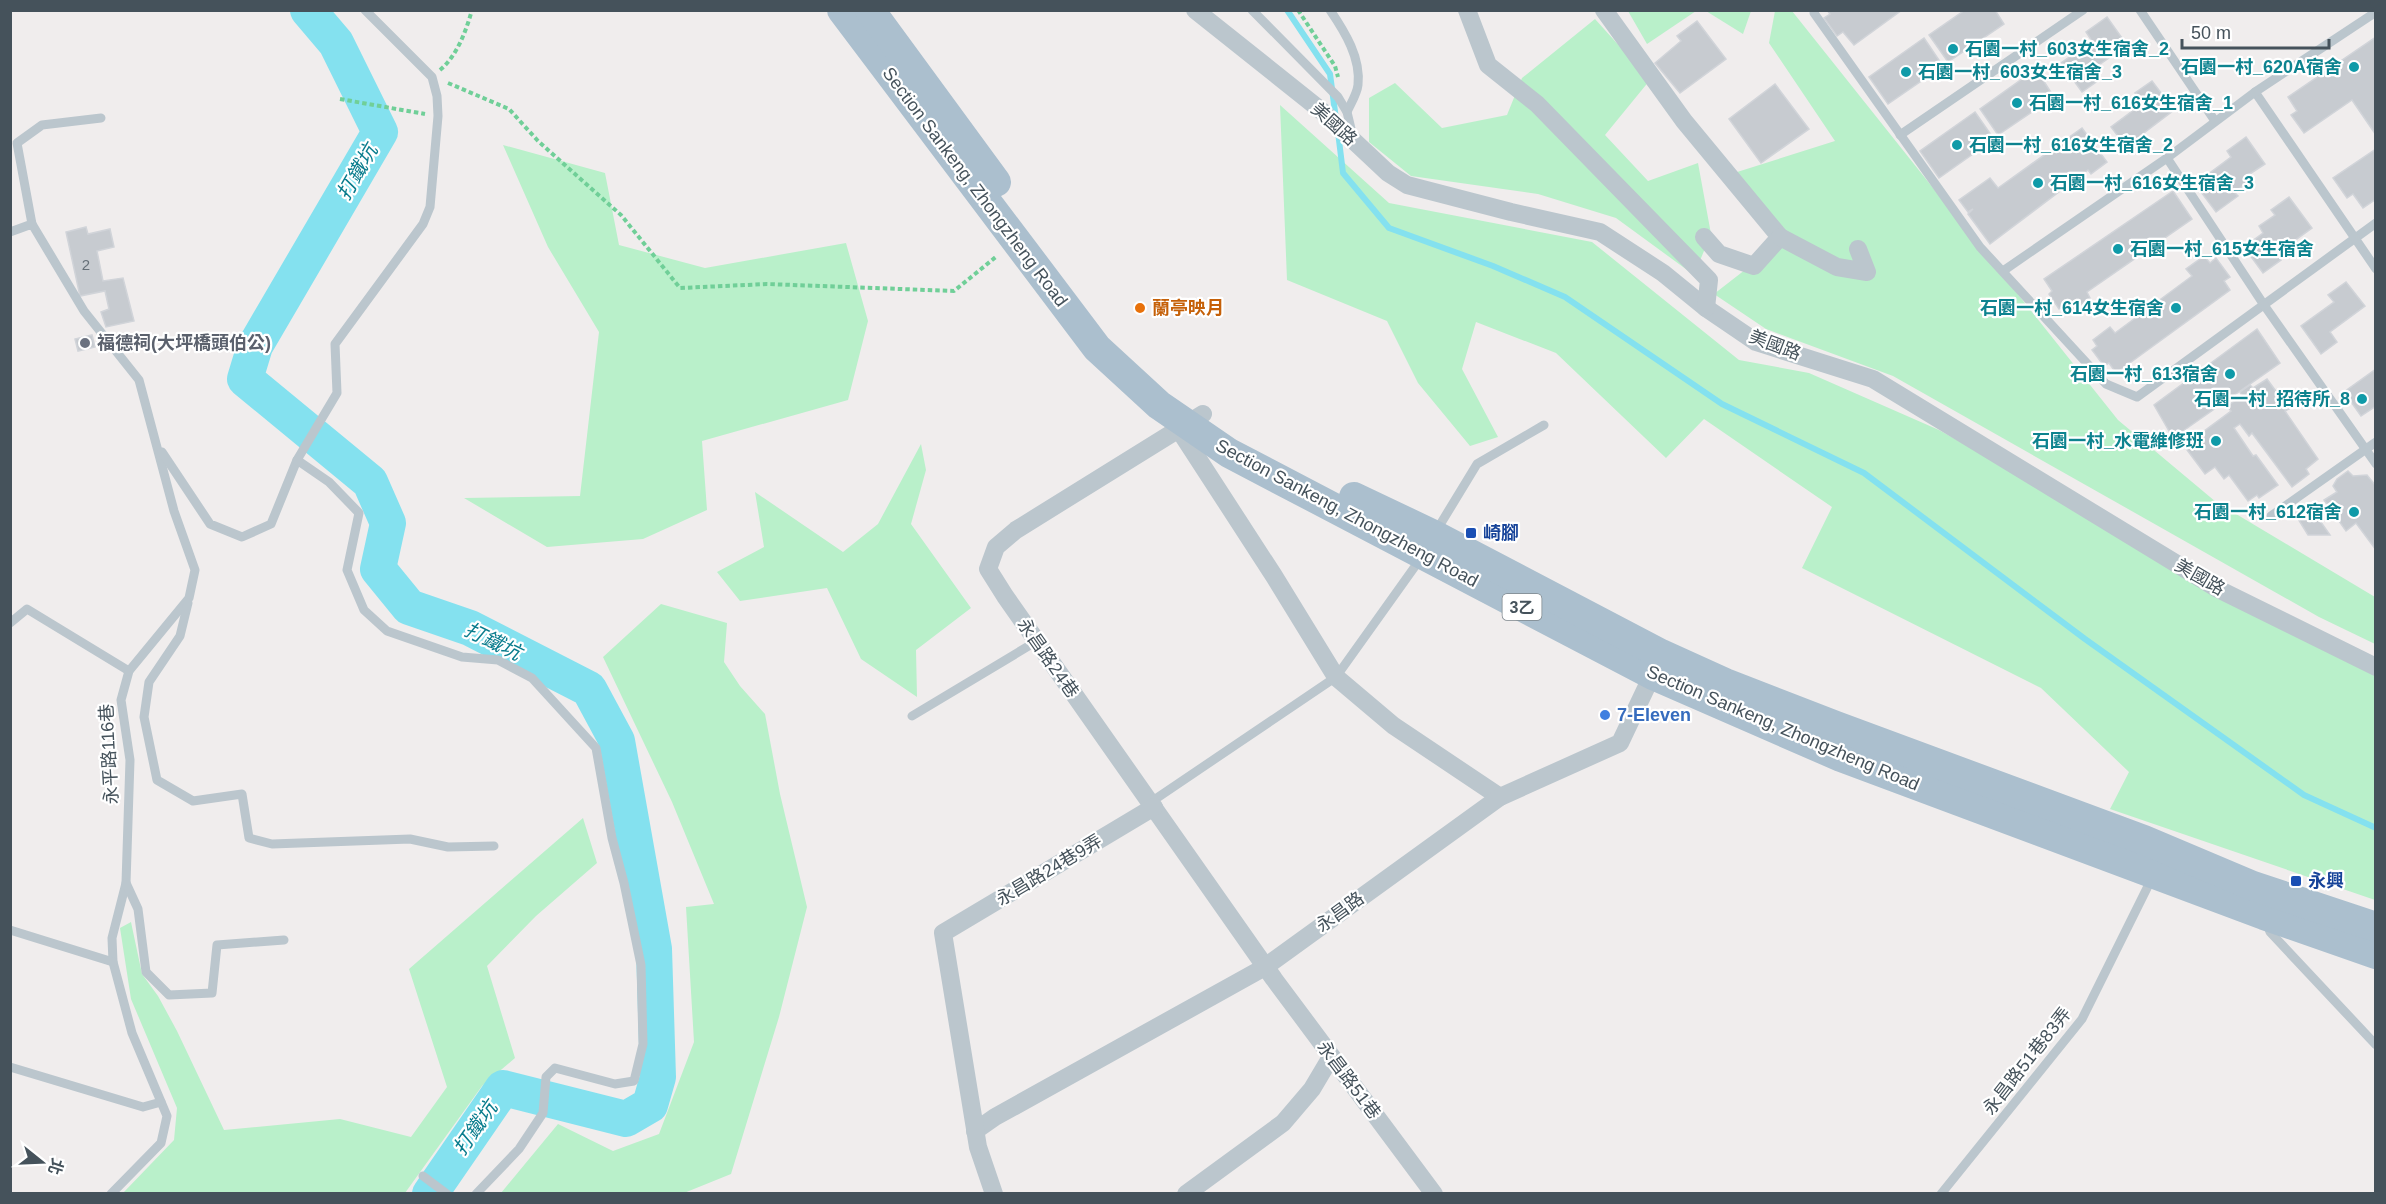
<svg xmlns="http://www.w3.org/2000/svg" width="2386" height="1204" font-family="Arial,'Noto Sans TC',sans-serif">
<rect width="100%" height="100%" fill="#f0eded"/>
<!-- green -->
<g fill="#b9f0ca">
<path d="M1628 11H1696L1647 44Z"/>
<path d="M1706 11H1751L1743 34Z"/>
<path d="M1775 11H1792L2118 420 2216 502 2375 597V644L2319 617 1893 376 1766 329 1714 294 1777 245 1734 173 1835 141 1769 43Z"/>
<path d="M1595 19 1650 80 1605 135 1648 181 1698 163 1711 234 1694 275 1616 218 1538 194 1411 176 1369 142V98L1395 83 1442 128 1507 115 1522 78Z"/>
<path d="M1280 105 1389 203 1592 242 1739 360 1809 373 1939 430 2375 675V900L2110 809 2129 772 2041 688 1802 568 1832 507 1704 419 1666 458 1556 353 1476 322 1462 369 1498 437 1470 446 1418 383 1387 321 1287 280Z"/>
<path d="M503 145 605 173 619 245 705 268 846 243 868 321 848 400 702 441 707 510 643 539 547 547 464 498 580 496 599 332 548 247Z"/>
<path d="M921 444 926 470 911 524 971 608 916 650 917 697 861 659 827 588 740 601 717 572 764 547 755 492 843 552 878 524Z"/>
<path d="M661 604 727 623 724 662 740 686 765 714 780 794 807 907 779 1017 731 1174 684 1193H501L558 1124 613 1151 659 1134 694 1042 686 907 714 904 672 802 603 657Z"/>
<path d="M583 818 597 863 536 916 487 966 515 1058 482 1086 405 1193H123L174 1140 177 1108 131 999 120 928 131 922 142 974 158 996 177 1031 224 1130 340 1119 411 1137 447 1087 409 969Z"/>
</g>
<g fill="none" stroke-linecap="round" stroke-linejoin="round">
<!-- stream -->
<g stroke="#84e1ef" stroke-width="6">
<path d="M1287 10 1330 74 1336 119"/>
<path d="M1338 132 1343 173 1389 228 1493 266 1565 297 1722 404 1864 473 2085 639 2304 795 2376 828"/>
</g>
<!-- river -->
<path stroke="#84e1ef" stroke-width="36" d="M308 10 336 43 380 132 255 346 245 379 370 482 388 523 378 569 409 607 470 628 589 689 617 741 654 949 658 1077 650 1105 626 1119 503 1088 430 1194"/>
</g>
<!-- building -->
<g fill="#c7cbd0" stroke="#d1d4d9" stroke-width="1.5">
<path d="M1827 10H1902L1854 45 1843 32 1837 36 1824 18 1830 14Z"/>
<path d="M1965 10H1995L2004 24 1948 62 1929 35Z"/>
<path d="M2107 17 2127 45 2092 70 2099 80 2082 92 2061 63 2092 41 2086 32Z"/>
<path d="M1697 21 1726 59 1680 93 1655 63 1681 41 1677 36Z"/>
<path d="M2376 37V135L2352 100 2304 133 2291 115 2297 111 2288 97Z"/>
<path d="M1924 38 1943 66 1888 104 1869 77Z"/>
<path d="M2036 69 2054 97 1998 135 1980 109Z"/>
<path d="M2152 81 2174 110 2140 136 2144 141 2130 152 2111 127 2143 103 2135 93Z"/>
<path d="M1775 84 1809 129 1761 163 1729 119Z"/>
<path d="M1975 112 1994 139 1939 178 1920 151Z"/>
<path d="M2082 128 2107 162 2091 174 2088 170 1990 244 1968 214 1973 209 1968 212 1959 200 1990 178 1998 188Z"/>
<path d="M2246 137 2265 164 2245 177 2249 182 2234 192 2238 196 2216 212 2195 184 2231 157 2227 151Z"/>
<path d="M2376 149V199L2363 208 2353 194 2347 198 2333 178Z"/>
<path d="M2173 191 2192 219 2087 292 2090 298 2068 313 2063 306 2059 309 2049 294 2052 291 2044 279Z"/>
<path d="M2289 197 2312 228 2276 254 2281 260 2263 273 2244 247 2263 233 2259 226 2275 215 2271 210Z"/>
<path d="M86 227 88 234 110 229 114 247 97 251 103 281 123 278 134 321 106 327 101 312 109 309 105 291 80 296 66 232Z"/>
<path d="M2204 256 2210 263 2216 258 2230 277 2224 281 2230 290 2116 373 2109 363 2104 366 2092 350 2097 346 2093 340 2110 327 2115 333 2192 276 2186 269Z"/>
<path d="M2346 282 2365 306 2330 332 2337 342 2321 354 2301 326 2334 302 2328 295Z"/>
<path d="M2257 329 2280 363 2173 438 2154 405Z"/>
<path d="M92 335 95 347 78 351 75 339Z"/>
<path d="M2376 369V406L2361 416 2344 392Z"/>
<path d="M2267 379 2289 409 2285 411 2318 459 2306 469 2309 474 2292 487 2252 433 2249 436 2240 424 2234 428 2253 456 2256 455 2278 485 2259 498 2257 495 2248 501 2229 475 2224 479 2215 467 2205 474 2184 446 2231 411 2227 406 2242 396 2240 392 2250 385 2253 388Z"/>
<path d="M2348 471 2353 476 2367 475 2376 486V550L2356 523 2346 531 2324 500 2337 492 2333 486 2337 479Z"/>
<path d="M2309 505 2330 535H2308L2295 514Z"/>
</g>
<g fill="none" stroke-linecap="round" stroke-linejoin="round">
<!-- path -->
<g stroke="#70cf98" stroke-width="4" stroke-dasharray="4.5 3" stroke-linecap="butt">
<path d="M1298 10 1335 66 1338 77"/>
<path d="M440 70C457 56 466 31 472 10"/>
<path d="M448 83 509 109 538 141 621 215 680 288 767 284 954 291 997 256"/>
<path d="M340 99 425 114"/>
</g>
<!-- lane -->
<g stroke="#bbc6cd" stroke-width="9">
<path d="M1252 10 1338 97 1347 112 1353 137"/>
<path d="M1330 10C1345 32 1361 58 1358 85 1357 94 1351 103 1347 112"/>
<path d="M1815 10 1814 13 1980 247 2106 384 2137 397 2376 223"/>
<path d="M2140 10 2215 121"/>
<path d="M2255 92 2376 269"/>
<path d="M1900 135 2083 10"/>
<path d="M2167 158 2264 305 2376 464"/>
<path d="M32 224 17 143 42 125 101 118"/>
<path d="M10 232 32 224 84 311 139 380 174 511 195 570 189 598 129 671 121 700 130 760 126 883 112 938 113 962 132 1033 167 1116 161 1143 111 1194"/>
<path d="M2003 271 2167 158 2255 92 2376 12"/>
<path d="M162 452 210 524 242 537 271 524 297 460 337 393 335 344 423 224 430 207 438 116 437 96 432 77 365 10"/>
<path d="M297 460 329 482 359 513 347 570 364 610 387 631 462 657 498 660 532 678 596 748 612 838 624 883 641 965 643 1044 634 1081 615 1084 555 1068 546 1077 543 1113 519 1149 476 1194"/>
<path d="M2271 516 2376 442"/>
<path d="M1435 533 1477 464 1544 425"/>
<path d="M188 603 180 636 149 682 144 717 157 780 193 801 242 794 249 838 272 844 410 839 448 847 494 846"/>
<path d="M10 623 27 609 129 671"/>
<path d="M912 716 1037 641"/>
<path d="M1151 802 1336 677 1421 558"/>
<path d="M126 883 138 909 146 972 169 995 212 993 217 945 284 940"/>
<path d="M2267 924 2270 932 2376 1045"/>
<path d="M10 930 113 962"/>
<path d="M10 1067 143 1107 161 1102"/>
<path d="M423 1176 447 1194"/>
<path d="M1941 1194 2082 1019 2152 878"/>
</g>
<!-- street -->
<g stroke="#bbc6cd" stroke-width="18">
<path d="M1195 10 1323 112 1388 173 1407 185 1511 212 1600 232 1663 273 1706 308 1756 342 1873 379 2218 589 2376 667"/>
<path d="M1467 10 1488 65 1537 104 1709 280 1706 308"/>
<path d="M1604 10 1684 121 1780 237 1754 266 1719 254 1704 237"/>
<path d="M1780 237 1837 267 1867 272 1858 249"/>
<path d="M1203 414 1016 530 996 547 988 569 1005 596 1274 979 1434 1194"/>
<path d="M1178 428 1274 576 1336 677 1394 726 1500 797"/>
<path d="M975 1131 995 1117 1265 967 1500 797 1620 743 1656 667"/>
<path d="M994 1194 978 1147 943 933 1154 807"/>
<path d="M1186 1194 1283 1123 1312 1089 1331 1057"/>
</g>
<!-- primary -->
<g stroke="#abbfce" stroke-width="30">
<path d="M842 10 1097 348 1159 405 1229 453 1653 675 1841 757 2264 915 2376 954"/>
<path d="M870 10 996 182"/>
<path d="M1354 497 1434 535 1661 654 1725 683 1836 726 2144 840 2253 886 2376 927"/>
</g>
</g>
<!-- markers -->
<g fill="#0f9aa8" stroke="#fff" stroke-width="2">
<circle cx="1953" cy="49" r="6"/>
<circle cx="2354" cy="67" r="6"/>
<circle cx="1906" cy="72" r="6"/>
<circle cx="2017" cy="103" r="6"/>
<circle cx="1957" cy="145" r="6"/>
<circle cx="2038" cy="183" r="6"/>
<circle cx="2118" cy="249" r="6"/>
<circle cx="2176" cy="308" r="6"/>
<circle cx="2230" cy="374" r="6"/>
<circle cx="2362" cy="399" r="6"/>
<circle cx="2216" cy="441" r="6"/>
<circle cx="2354" cy="512" r="6"/>
</g>
<circle fill="#e8710a" stroke="#fff" stroke-width="2" cx="1140" cy="308" r="6"/>
<circle fill="#6b7280" stroke="#fff" stroke-width="2" cx="85" cy="343" r="6"/>
<g fill="#1a4fb4" stroke="#fff" stroke-width="2">
<rect x="1465" y="527" width="12" height="12" rx="3"/>
<rect x="2290" y="875" width="12" height="12" rx="3"/>
</g>
<circle fill="#3f7fe0" stroke="#fff" stroke-width="2" cx="1605" cy="715" r="6"/>
<g text-anchor="middle" dominant-baseline="central" stroke-width="4.5" stroke-linejoin="round" paint-order="stroke">
<!-- number labels -->
<g font-size="15" fill="#667078">
<text x="86" y="264">2</text>
</g>
<!-- shield labels -->
<rect fill="#fff" stroke="#7d868c" stroke-width="1.5" x="1502.5" y="594" width="39" height="26" rx="4.5"/>
<g font-size="16" font-weight="bold" fill="#45525b">
<text x="1522" y="607">3乙</text>
</g>
<!-- culture labels -->
<g font-size="18" font-weight="bold" fill="#0d838f" stroke="#fff" text-anchor="start">
<text x="1965" y="49">石園一村_603女生宿舍_2</text>
<text x="2342" y="67" text-anchor="end">石園一村_620A宿舍</text>
<text x="1918" y="72">石園一村_603女生宿舍_3</text>
<text x="2029" y="103">石園一村_616女生宿舍_1</text>
<text x="1969" y="145">石園一村_616女生宿舍_2</text>
<text x="2050" y="183">石園一村_616女生宿舍_3</text>
<text x="2130" y="249">石園一村_615女生宿舍</text>
<text x="2164" y="308" text-anchor="end">石園一村_614女生宿舍</text>
<text x="2218" y="374" text-anchor="end">石園一村_613宿舍</text>
<text x="2350" y="399" text-anchor="end">石園一村_招待所_8</text>
<text x="2204" y="441" text-anchor="end">石園一村_水電維修班</text>
<text x="2342" y="512" text-anchor="end">石園一村_612宿舍</text>
</g>
<!-- street labels -->
<g font-size="18" fill="#45525b" stroke="#fff">
<text transform="translate(1334 124) rotate(42)">美國路</text>
<text transform="translate(975 187) rotate(53)">Section Sankeng, Zhongzheng Road</text>
<text transform="translate(1775 345) rotate(21)">美國路</text>
<text transform="translate(1347 513) rotate(28)">Section Sankeng, Zhongzheng Road</text>
<text transform="translate(2200 577) rotate(30)">美國路</text>
<text transform="translate(1048 658) rotate(55)">永昌路24巷</text>
<text transform="translate(1783 728) rotate(23)">Section Sankeng, Zhongzheng Road</text>
<text transform="translate(109 754) rotate(-93)">永平路116巷</text>
<text transform="translate(1049 870) rotate(-31)">永昌路24巷9弄</text>
<text transform="translate(1340 912) rotate(-36)">永昌路</text>
<text transform="translate(2027 1061) rotate(-52)">永昌路51巷83弄</text>
<text transform="translate(1349 1080) rotate(53)">永昌路51巷</text>
</g>
<!-- food labels -->
<g font-size="18" font-weight="bold" fill="#c56008" stroke="#fff" text-anchor="start">
<text x="1152" y="308">蘭亭映月</text>
</g>
<!-- worship labels -->
<g font-size="18" font-weight="bold" fill="#5b616d" stroke="#fff" text-anchor="start">
<text x="97" y="343">福德祠(大坪橋頭伯公)</text>
</g>
<!-- transit labels -->
<g font-size="18" font-weight="bold" fill="#164399" stroke="#fff" text-anchor="start">
<text x="1483" y="533">崎腳</text>
<text x="2308" y="881">永興</text>
</g>
<!-- shop labels -->
<g font-size="18" font-weight="bold" fill="#366cbe" stroke="#fff" text-anchor="start">
<text x="1617" y="715">7-Eleven</text>
</g>
<!-- water labels -->
<g font-size="20" font-style="italic" fill="#097c8d" stroke="#fff">
<text transform="translate(357 172) rotate(-60)">打鐵坑</text>
<text transform="translate(493 641) rotate(26)">打鐵坑</text>
<text transform="translate(475 1128) rotate(-55)">打鐵坑</text>
</g>
</g>
<!-- border -->
<rect width="2386" height="1204" fill="none" stroke="#45525b" stroke-width="24"/>
<!-- north arrow -->
<g transform="translate(42 1162) rotate(108)" stroke="#ffffff" stroke-width="4.5" paint-order="stroke">
<path d="M0-4.5L10 22L0 15L-10 22Z" fill="#45525b"/>
<text y="-9" font-size="16" font-weight="bold" text-anchor="middle" fill="#45525b">北</text>
</g>
<!-- scale -->
<path d="M2182 39v9h147v-9" fill="none" stroke="#45525b" stroke-width="3"/>
<text x="2191" y="39" font-size="18" fill="#45525b" stroke="#ffffff" stroke-width="4.5" paint-order="stroke">50 m</text>
</svg>
